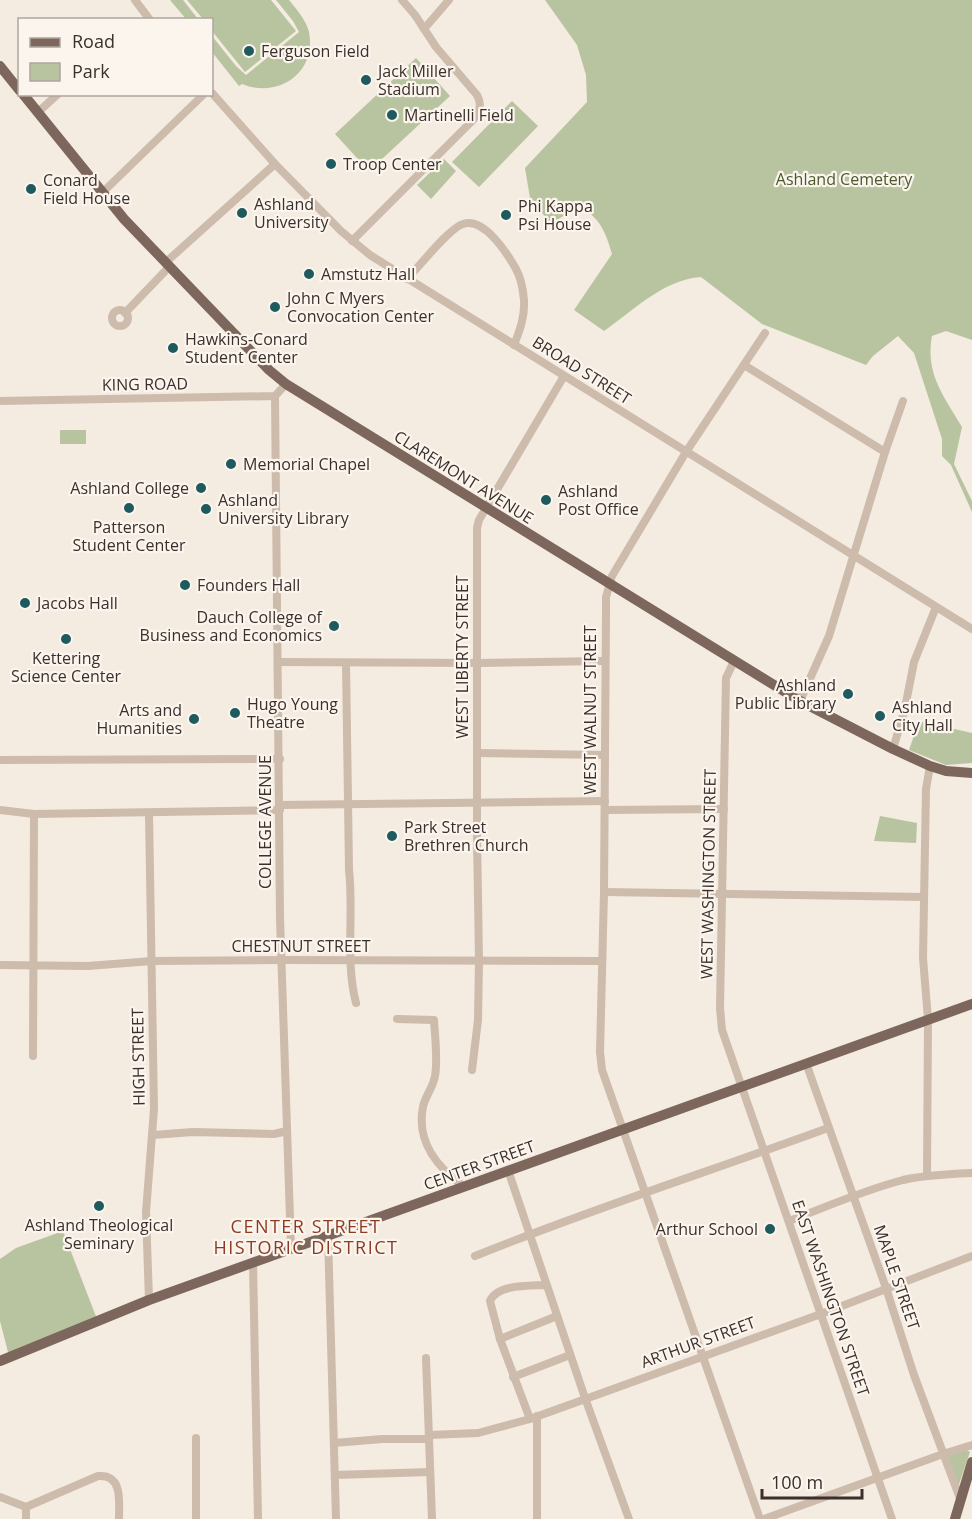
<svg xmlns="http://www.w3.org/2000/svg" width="972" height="1519" font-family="'Open Sans',sans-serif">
<rect width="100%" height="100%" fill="#f4ebe1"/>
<!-- green -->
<g fill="#b8c4a0">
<path d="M170 0H183L198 19H186Z"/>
<path d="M187 0H271L296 31 245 72 212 31V20L203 19Z"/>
<path d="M276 0H289C297 10 306 20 309 32 317 73 278 99 242 84L239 86 212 52V36L236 66 246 75 299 32 293 21Z"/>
<path d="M545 0H972V340L946 331 932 336C925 374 944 396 962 427L954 464 972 501V512L951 465 942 456V439L914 353 898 336 873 356 866 365 762 324 701 277C663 280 634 310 604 331L574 310 612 254C606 233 599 214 577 207L551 224 530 198 525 168 587 102 586 75 577 45Z"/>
<path d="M416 58 450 96 369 171 335 134Z"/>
<path d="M512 101 538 126 479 187 452 162Z"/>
<path d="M444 159 456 171 431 199 417 185Z"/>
<rect x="60" y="430" width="26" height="14"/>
<path d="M919 721 972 733V763L946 765 909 750Z"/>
<path d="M880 816 917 823 916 843 874 841Z"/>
<path d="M63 1231 97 1319 9 1356 0 1321V1259L16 1248Z"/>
<path d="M966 1450 970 1452 956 1493 943 1458Z"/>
</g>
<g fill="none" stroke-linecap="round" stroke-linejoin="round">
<!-- minor -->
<g stroke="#cdbbac" stroke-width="8">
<path d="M135 0 150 20"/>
<path d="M424 29 449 0"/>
<path d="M212 93 275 164 341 231 370 255 972 629"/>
<path d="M37 113 58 94"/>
<path d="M103 192 204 94"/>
<path d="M352 241 471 122C479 113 483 106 477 95L436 47 415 15 402 0"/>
<path d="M165 263 275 164"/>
<path d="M407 279C419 267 449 228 463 224 484 217 507 253 516 269 521 278 523 289 524 300 525 316 520 330 514 345"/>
<circle cx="120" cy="318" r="8"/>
<path d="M125 313 169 267"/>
<path d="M744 365 885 452"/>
<path d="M275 396 280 918 291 1248"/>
<path d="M0 401 275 396 286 384"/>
<path d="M734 661 726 678 720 1008 722 1030 892 1519"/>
<path d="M278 662 478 663 605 661"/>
<path d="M346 663 349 870C354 913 345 961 356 1003"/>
<path d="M800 701 829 636 885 452 903 401"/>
<path d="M893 749 905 708 914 662 936 607"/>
<path d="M477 753 604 755"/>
<path d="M0 760 280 759"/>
<path d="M280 805 605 801"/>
<path d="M0 810 34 814 280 810"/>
<path d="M605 810 724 809"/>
<path d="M149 813 154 1109 146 1212 149 1300"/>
<path d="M604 892 924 897"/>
<path d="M0 965 88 966 152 961 282 960 602 961"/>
<path d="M397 1019 434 1020C435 1038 438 1059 435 1076 433 1088 425 1096 423 1107 416 1142 437 1167 463 1186"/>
<path d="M33 1056 34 814"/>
<path d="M806 1063 886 1288 914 1375 961 1501"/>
<path d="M472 1070 478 1020 479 961 477 835V528L479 520 564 376"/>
<path d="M153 1135 193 1132 274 1134 287 1131"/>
<path d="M508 1170 585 1398 629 1519"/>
<path d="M927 1176 928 1019 923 958 926 789 930 766"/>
<path d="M789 1221C826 1207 864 1190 903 1180 925 1175 949 1174 972 1173"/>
<path d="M328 1236 336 1519"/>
<path d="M475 1256C591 1209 711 1171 828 1128"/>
<path d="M253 1263 258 1519"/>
<path d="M500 1339 557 1316"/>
<path d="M426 1358 432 1519"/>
<path d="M513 1377 570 1355"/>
<path d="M537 1416V1519"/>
<path d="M530 1419 500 1339 490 1301C497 1284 530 1286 546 1285"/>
<path d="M429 1435 478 1433 530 1419 821 1314 972 1256"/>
<path d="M196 1438V1519"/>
<path d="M334 1443 382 1439H429"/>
<path d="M335 1475 430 1472"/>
<path d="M0 1497 26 1507 98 1476C123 1474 119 1501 119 1519"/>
<path d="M26 1507V1519"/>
<path d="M760 1519 602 1070 600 1052 604 892 606 613V597L612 576 686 452 765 333"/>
<path d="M764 1519 943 1454 972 1445"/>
</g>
<!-- major -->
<g stroke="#7d675c" stroke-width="10">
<path d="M0 66 20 91"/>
<path d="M23 94 124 219 269 370 286 384 800 701 893 749 930 766 946 771 972 773"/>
<path d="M0 1361 149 1300 972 1004"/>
<path d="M955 1519 972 1462"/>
</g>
</g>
<!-- markers -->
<g fill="#1f5a5e" stroke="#fbf5ee" stroke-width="2">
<circle cx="249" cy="51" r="6"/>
<circle cx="366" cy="80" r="6"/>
<circle cx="392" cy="115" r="6"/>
<circle cx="331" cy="164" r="6"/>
<circle cx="31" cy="189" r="6"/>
<circle cx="242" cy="213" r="6"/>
<circle cx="506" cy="215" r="6"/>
<circle cx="309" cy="274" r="6"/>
<circle cx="275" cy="307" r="6"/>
<circle cx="173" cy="348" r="6"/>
<circle cx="231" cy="464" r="6"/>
<circle cx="201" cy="488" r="6"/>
<circle cx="546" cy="500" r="6"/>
<circle cx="129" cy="508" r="6"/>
<circle cx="206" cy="509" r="6"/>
<circle cx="185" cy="585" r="6"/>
<circle cx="25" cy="603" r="6"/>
<circle cx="334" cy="626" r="6"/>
<circle cx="66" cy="639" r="6"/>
<circle cx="848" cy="694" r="6"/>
<circle cx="235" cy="713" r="6"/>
<circle cx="880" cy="716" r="6"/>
<circle cx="194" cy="719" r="6"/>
<circle cx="392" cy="836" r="6"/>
<circle cx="99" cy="1206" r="6"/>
<circle cx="770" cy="1229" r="6"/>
</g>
<g text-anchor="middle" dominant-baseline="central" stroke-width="4.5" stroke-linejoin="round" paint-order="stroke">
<!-- poi labels -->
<g font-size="16" fill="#3b302b" stroke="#fbf5ee" text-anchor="start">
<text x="261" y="51">Ferguson Field</text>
<text x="378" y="71">Jack Miller<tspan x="378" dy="18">Stadium</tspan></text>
<text x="404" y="115">Martinelli Field</text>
<text x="343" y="164">Troop Center</text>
<text x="43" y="180">Conard<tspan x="43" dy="18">Field House</tspan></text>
<text x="254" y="204">Ashland<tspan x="254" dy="18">University</tspan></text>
<text x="518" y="206">Phi Kappa<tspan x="518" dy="18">Psi House</tspan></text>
<text x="321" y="274">Amstutz Hall</text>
<text x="287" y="298">John C Myers<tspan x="287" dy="18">Convocation Center</tspan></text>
<text x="185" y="339">Hawkins-Conard<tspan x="185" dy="18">Student Center</tspan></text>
<text x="243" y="464">Memorial Chapel</text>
<text x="189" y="488" text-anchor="end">Ashland College</text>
<text x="558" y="491">Ashland<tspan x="558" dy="18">Post Office</tspan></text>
<text x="218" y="500">Ashland<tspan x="218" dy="18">University Library</tspan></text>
<text x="129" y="527" text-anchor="middle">Patterson<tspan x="129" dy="18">Student Center</tspan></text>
<text x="197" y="585">Founders Hall</text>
<text x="37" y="603">Jacobs Hall</text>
<text x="322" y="617" text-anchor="end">Dauch College of<tspan x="322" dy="18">Business and Economics</tspan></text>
<text x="66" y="658" text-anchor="middle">Kettering<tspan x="66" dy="18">Science Center</tspan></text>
<text x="836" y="685" text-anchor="end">Ashland<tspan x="836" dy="18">Public Library</tspan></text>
<text x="247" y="704">Hugo Young<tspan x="247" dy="18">Theatre</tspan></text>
<text x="892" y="707">Ashland<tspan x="892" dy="18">City Hall</tspan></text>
<text x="182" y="710" text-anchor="end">Arts and<tspan x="182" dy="18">Humanities</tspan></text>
<text x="404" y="827">Park Street<tspan x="404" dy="18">Brethren Church</tspan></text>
<text x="99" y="1225" text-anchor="middle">Ashland Theological<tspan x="99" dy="18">Seminary</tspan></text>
<text x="758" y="1229" text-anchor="end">Arthur School</text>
</g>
<!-- park labels -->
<g font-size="16" fill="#4a5a2e" stroke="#fbf5ee">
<text x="844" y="179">Ashland Cemetery</text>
</g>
<!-- street labels -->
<g font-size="16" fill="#3b302b" stroke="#fbf5ee">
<text transform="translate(582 370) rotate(32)">BROAD STREET</text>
<text transform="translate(145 384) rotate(-1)">KING ROAD</text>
<text transform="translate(464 477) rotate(32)">CLAREMONT AVENUE</text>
<text transform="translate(462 657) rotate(-90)">WEST LIBERTY STREET</text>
<text transform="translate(590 710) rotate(-90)">WEST WALNUT STREET</text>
<text transform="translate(265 822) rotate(-90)">COLLEGE AVENUE</text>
<text transform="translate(708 874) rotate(-89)">WEST WASHINGTON STREET</text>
<text x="301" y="946">CHESTNUT STREET</text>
<text transform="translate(138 1057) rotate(-91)">HIGH STREET</text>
<text transform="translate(479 1165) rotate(-20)">CENTER STREET</text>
<text transform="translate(897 1277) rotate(71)">MAPLE STREET</text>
<text transform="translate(831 1298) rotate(71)">EAST WASHINGTON STREET</text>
<text transform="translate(698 1342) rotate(-20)">ARTHUR STREET</text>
</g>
<!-- neighbourhood labels -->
<g font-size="18" letter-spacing="1.5" fill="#8c3b22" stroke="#fbf5ee">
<text x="306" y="1226">CENTER STREET<tspan x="306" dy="21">HISTORIC DISTRICT</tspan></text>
</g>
</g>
<!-- legend -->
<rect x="18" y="18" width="195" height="78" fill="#fbf5ee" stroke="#aea6a0" stroke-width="1.5"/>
<rect x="30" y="38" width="30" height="9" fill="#7d675c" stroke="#aea6a0" stroke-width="1.5"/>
<text x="72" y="48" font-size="18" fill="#3b302b">Road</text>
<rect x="30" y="63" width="30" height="18" fill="#b8c4a0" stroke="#aea6a0" stroke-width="1.5"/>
<text x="72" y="78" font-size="18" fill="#3b302b">Park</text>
<!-- scale -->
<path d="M762 1489v9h100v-9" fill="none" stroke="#3b302b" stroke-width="3"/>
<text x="771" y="1489" font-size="18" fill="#3b302b" stroke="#fbf5ee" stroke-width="4.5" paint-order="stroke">100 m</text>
</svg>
